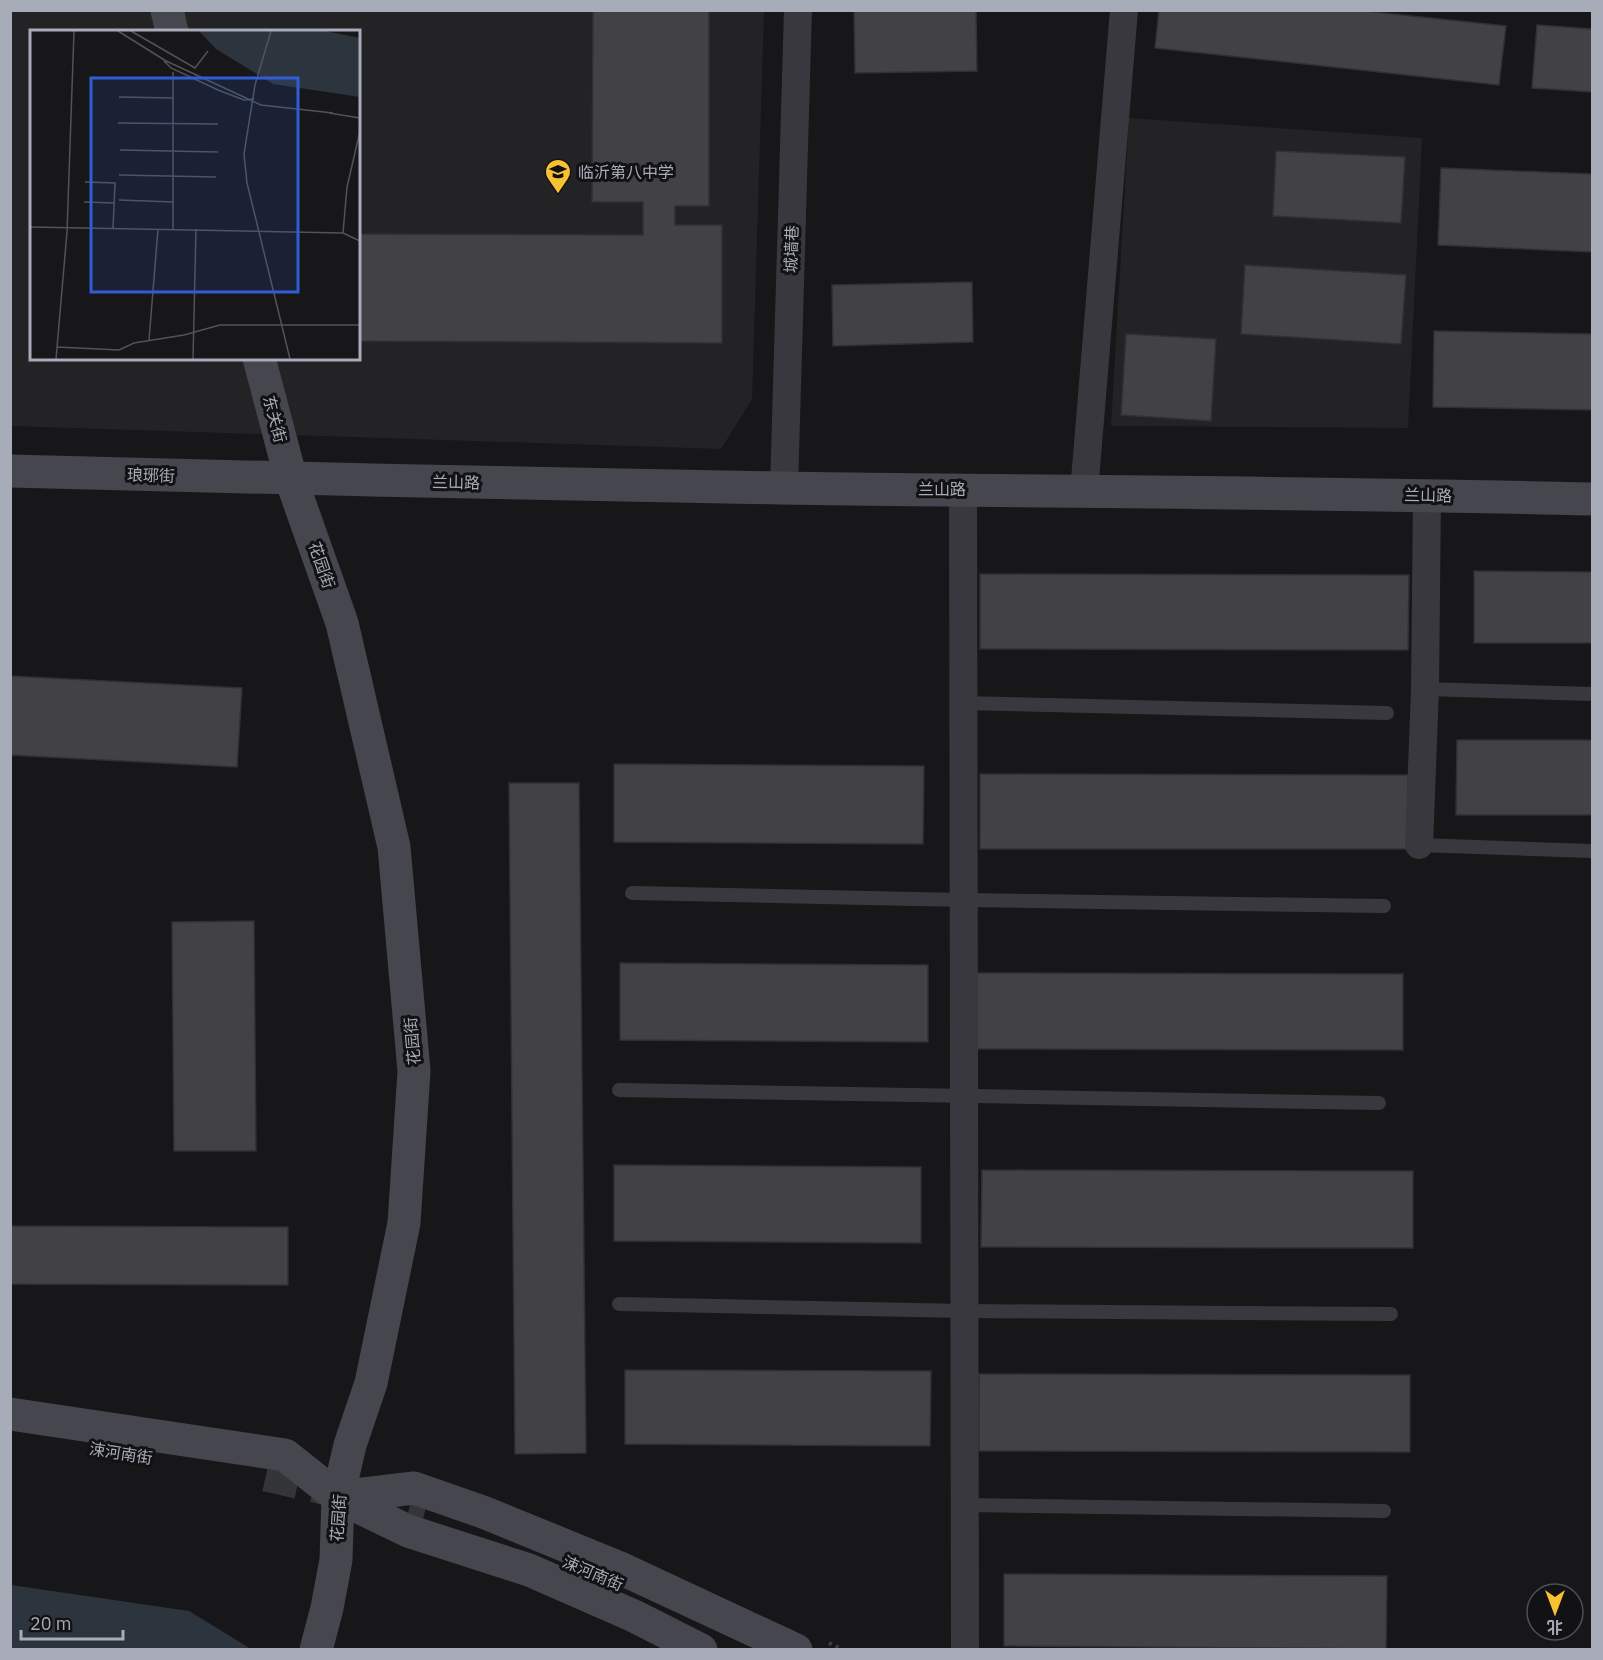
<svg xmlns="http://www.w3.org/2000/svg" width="1603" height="1660" font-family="'IBM Plex Sans','Noto Sans SC',sans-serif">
<rect width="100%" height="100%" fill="#171719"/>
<!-- built -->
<g fill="#232326" fill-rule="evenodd">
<path d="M11 11H764L752 399 721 449 11 426ZM32 32H358V358H32Z"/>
<path d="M1129 118 1422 138 1408 428 1111 426Z"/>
</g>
<!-- water -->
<path fill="#2c353d" d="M11 1585 189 1611 251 1649H11Z"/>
<!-- building -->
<g fill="#414146" stroke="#313135" stroke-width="1.5">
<path d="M593 10H709V206H675V225H722V343L358 341V234L643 235V202H592Z"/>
<path d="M854 10H976L977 71 855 73Z"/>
<path d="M1159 10H1355L1506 26 1499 85 1155 48Z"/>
<path d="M1537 25 1592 29V92L1532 88Z"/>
<path d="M1276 151 1405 157 1401 223 1273 216Z"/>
<path d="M1441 168 1592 174V252L1438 245Z"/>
<path d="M1245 265 1406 275 1401 344 1241 334Z"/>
<path d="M972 282 973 342 833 346 832 285Z"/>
<path d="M1434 331 1592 334V410L1433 407Z"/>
<path d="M1126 334 1216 339 1211 421 1121 415Z"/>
<path d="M1474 571 1592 572V643H1474Z"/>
<path d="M980 574 1409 575 1408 650 980 649Z"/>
<path d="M10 676 242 688 237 767 10 755Z"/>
<path d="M1457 740H1592V815H1456Z"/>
<path d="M614 764 924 766 923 844 614 842Z"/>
<path d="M980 774 1408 775V849H980Z"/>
<path d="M509 783H579L586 1453 515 1454Z"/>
<path d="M254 921 256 1151H174L172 922Z"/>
<path d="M620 963 928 965V1042L620 1040Z"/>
<path d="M974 973 1403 974V1050L973 1049Z"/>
<path d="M614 1165 921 1167V1243L614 1241Z"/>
<path d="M982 1170 1413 1171V1248L981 1247Z"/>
<path d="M10 1226 288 1227V1285L10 1284Z"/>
<path d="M625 1370 931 1371 930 1446 625 1444Z"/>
<path d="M979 1374 1410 1375V1452L979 1451Z"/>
<path d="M1004 1574 1387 1576 1386 1649 1004 1646Z"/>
</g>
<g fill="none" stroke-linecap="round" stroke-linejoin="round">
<!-- secondary-tunnel -->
<path stroke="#343539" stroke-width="33" stroke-dasharray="33 16" stroke-linecap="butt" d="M266 1475 425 1511"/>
<!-- path -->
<path stroke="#3e3f45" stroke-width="4" stroke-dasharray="3 4.5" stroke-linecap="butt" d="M829 1643 843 1650"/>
<!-- lane -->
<g stroke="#38383e" stroke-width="14">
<path d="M1425 689 1592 694"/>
<path d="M962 703 1387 713"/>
<path d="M1419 845 1592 851"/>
<path d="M632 893 963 900 1384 906"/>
<path d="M619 1090 1379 1103"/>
<path d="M619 1304 964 1311 1391 1314"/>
<path d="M965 1505 1384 1511"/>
</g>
<!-- street -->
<g stroke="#38383e" stroke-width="28">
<path d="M784 488 798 10"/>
<path d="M963 488 965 1650"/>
<path d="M1084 492 1124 10"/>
<path d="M1419 845 1425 689 1427 495"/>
</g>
<!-- secondary -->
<g stroke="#46474e" stroke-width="33">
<path d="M167 10 172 32"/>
<path d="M259 358 291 479 342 623 394 847 414 1071 404 1223 371 1383 350 1445 338 1497 336 1560 327 1608 316 1650"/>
<path d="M10 471C267 478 525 484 782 488 1052 492 1322 492 1592 499"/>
<path d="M10 1414 285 1455 338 1497 408 1531 529 1570 634 1616 701 1650"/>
<path d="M338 1497 414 1488 483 1512 620 1568 796 1650"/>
</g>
</g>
<!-- icons -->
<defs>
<symbol id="school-pin" viewBox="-11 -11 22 30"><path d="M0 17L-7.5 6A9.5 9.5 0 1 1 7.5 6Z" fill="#f7c131" stroke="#121214"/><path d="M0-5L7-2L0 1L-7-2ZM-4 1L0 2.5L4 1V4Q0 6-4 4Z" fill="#111"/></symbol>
</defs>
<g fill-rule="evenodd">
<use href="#school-pin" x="543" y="157" width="30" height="40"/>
</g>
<g text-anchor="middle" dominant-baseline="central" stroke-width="6" stroke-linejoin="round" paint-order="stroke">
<!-- poi labels -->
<g font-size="16" fill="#a8acb9" stroke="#121214" text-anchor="start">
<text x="578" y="172">临沂第八中学</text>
</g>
<!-- street labels -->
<g font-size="16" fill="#a8acb9" stroke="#121214">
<text transform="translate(791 249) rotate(-88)">城墙巷</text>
<text transform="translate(275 419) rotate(75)">东关街</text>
<text transform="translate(151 475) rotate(2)">琅琊街</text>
<text transform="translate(456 482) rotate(1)">兰山路</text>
<text x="942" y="489">兰山路</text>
<text transform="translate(1428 495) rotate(1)">兰山路</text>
<text transform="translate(322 565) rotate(71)">花园街</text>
<text transform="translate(412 1041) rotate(-95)">花园街</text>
<text transform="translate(121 1453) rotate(9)">涑河南街</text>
<text transform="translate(338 1518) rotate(-86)">花园街</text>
<text transform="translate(593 1573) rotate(23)">涑河南街</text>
</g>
</g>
<!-- overview -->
<g transform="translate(30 30)">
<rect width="330" height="330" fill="#171719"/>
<path d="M169 1H295L330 8V67L243 54 186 19Z" fill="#2c353d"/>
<path fill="none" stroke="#515359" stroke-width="1.5" d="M88 1 136 31M101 1 165 38 178 21M241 1 225 55 214 124 217 153 260 329M134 30 231 75 303 83M134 31 141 38 188 60 214 70 224 69M143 42V199M89 67 143 68M299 83 330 88M88 93 188 94M90 120 188 122M89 145 186 147M55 152 85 153 83 199M89 170 144 172M54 172 84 173M0 197 313 203 330 211M313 203 317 157 330 101M119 310 128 199M27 317 89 320 104 313 154 305 190 295H330M26 329 37 202 44 1M163 329 166 199"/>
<path fill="#325cd3" fill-opacity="0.15" stroke="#325cd3" stroke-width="3" d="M61 48H268V262H61Z"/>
<rect width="330" height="330" fill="none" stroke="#a8acb9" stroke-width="3"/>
</g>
<!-- border -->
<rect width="1603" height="1660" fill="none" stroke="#a8acb9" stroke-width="24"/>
<!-- north arrow -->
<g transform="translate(1555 1612) rotate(180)"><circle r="28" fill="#121214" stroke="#4e5056" stroke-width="1.5"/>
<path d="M0-4.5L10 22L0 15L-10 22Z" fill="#f7c131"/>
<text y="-9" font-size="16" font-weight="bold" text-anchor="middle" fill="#a8acb9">北</text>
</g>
<!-- scale -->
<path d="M21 1630v9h102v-9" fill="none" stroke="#a8acb9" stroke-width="3"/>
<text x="30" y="1630" font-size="18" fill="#a8acb9" stroke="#121214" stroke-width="4.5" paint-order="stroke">20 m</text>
</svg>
